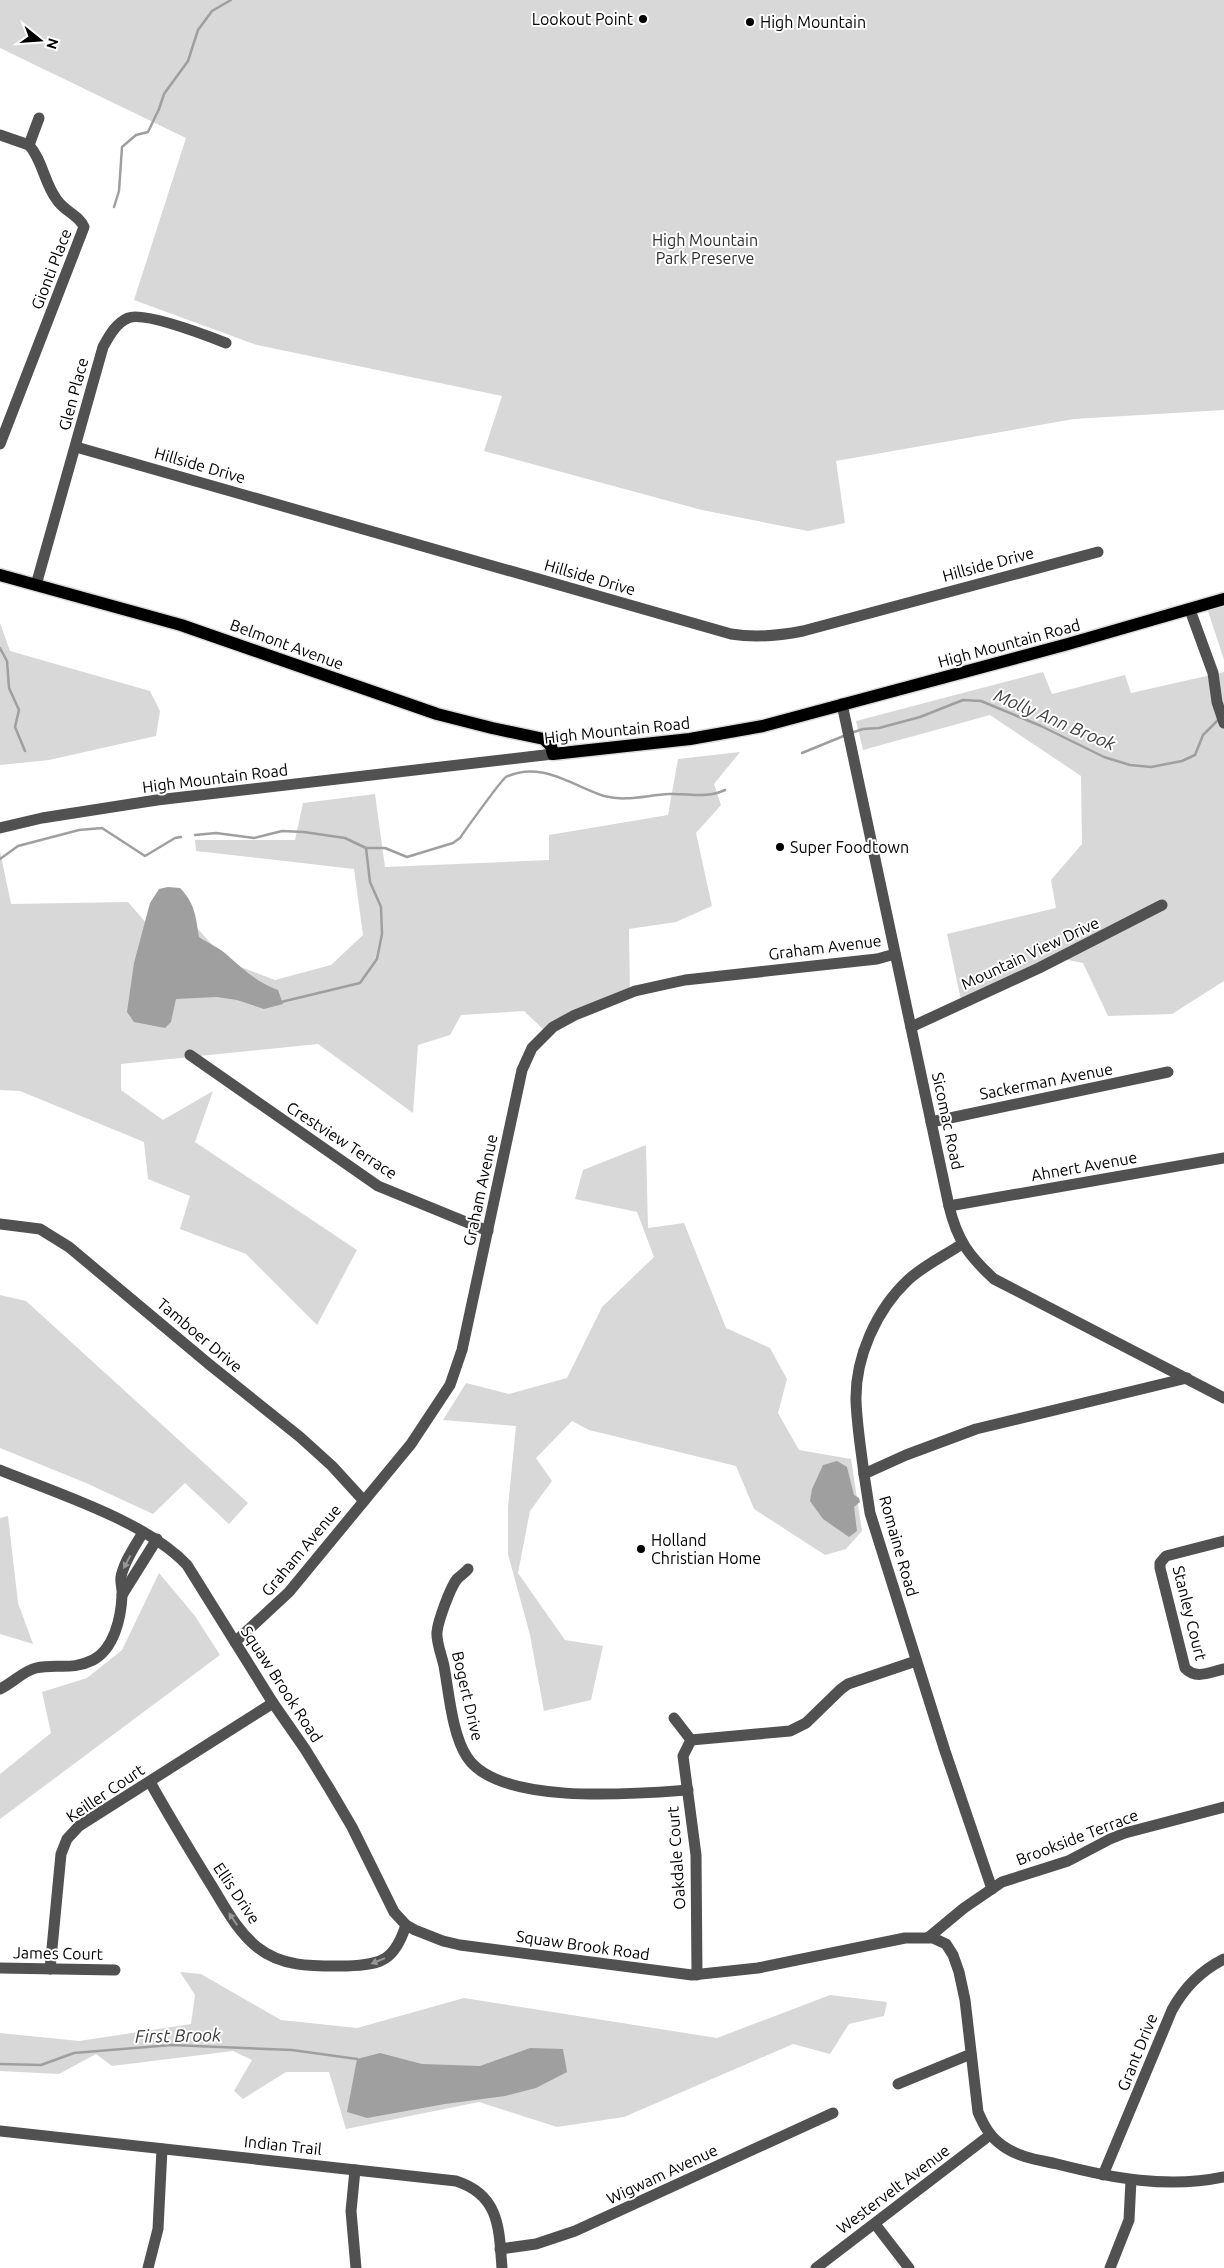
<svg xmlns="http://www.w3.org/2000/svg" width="1224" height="2268" font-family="Ubuntu,sans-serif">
<rect width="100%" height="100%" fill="#fff"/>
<!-- green -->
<g fill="#d8d8d8">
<path d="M0 0H1224V410L1074 419 836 461 845 523 808 531 702 510 484 451 502 396 257 345 134 300 186 138 0 48Z"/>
<path d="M1224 599V660L1206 605Z"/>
<path d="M0 623 10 651 150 691 160 711 156 736 49 760 0 765Z"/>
<path d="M1043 672 1052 694 1125 675 1131 693 1224 672V981L1172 1014 1108 1016 1083 963 1057 958 961 1000 947 934 1056 908 1051 880 1082 844 1081 776 990 715 863 750 856 721Z"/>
<path d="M740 752 714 784 721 805 696 833 712 906 676 922 629 929 630 996 544 1030 524 1011 461 1015 450 1035 418 1045 413 1113 318 1044 121 1064V1090L163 1120 213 1091 195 1142 357 1250 317 1325 246 1254 180 1229 190 1196 148 1179 144 1142 20 1091 0 1090V851L11 904 128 902 148 925 176 905 228 962 275 980 331 965 363 935 354 869 196 851 195 840H295L303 803 375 794 385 867 549 860V835L668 815 678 759Z"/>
<path d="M646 1145 648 1228 684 1223 726 1328 770 1348 787 1379 778 1413 799 1450 851 1459 862 1531 846 1549 825 1555 754 1509 736 1466 589 1430 572 1421 536 1458 552 1481 530 1511 518 1573 565 1640 603 1646 591 1700 544 1711 530 1635 508 1554V1507L516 1426 443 1420 466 1383 509 1394 567 1378 602 1307 654 1257 637 1212 575 1199 583 1170Z"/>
<path d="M0 1295 26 1301 248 1503 229 1524 185 1483 153 1514 86 1483 0 1448Z"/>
<path d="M8 1516 18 1603 33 1644 0 1634V1518Z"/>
<path d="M159 1573 195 1616 220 1655 0 1819V1774L51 1733 42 1692 87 1678 122 1650Z"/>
<path d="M180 1972 201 1974 281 2020 357 2028 464 1998 717 2038 830 1995 887 2002 884 2016 849 2024 830 2054 793 2044 624 2117 557 2127 479 2102 346 2129 329 2072H286L243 2099 234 2091 252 2060 233 2051 112 2066 96 2054 59 2074 0 2071V2033L79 2041 191 2024 195 1995Z"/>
</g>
<!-- water -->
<g fill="#9f9f9f">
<path d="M168 887 180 888C195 903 196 918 199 937 208 943 218 947 226 954 243 969 256 982 278 990L283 1004 264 1009 237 1000 217 997 176 999 171 1022 165 1028 134 1022 127 1012 134 963 150 903 159 889Z"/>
<path d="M837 1461 847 1467 854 1495 859 1498 860 1502 854 1507 857 1531 849 1537 823 1519 810 1501 812 1489 823 1465Z"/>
<path d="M530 2048 563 2049 567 2072 536 2088 505 2096 445 2104 367 2118 347 2112 357 2059 380 2053 422 2064 480 2066Z"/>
</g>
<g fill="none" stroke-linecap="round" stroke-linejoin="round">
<!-- stream -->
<g stroke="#9f9f9f" stroke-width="2.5">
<path d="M114 207 119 191 122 147 136 135 148 132 159 109 164 94 188 61 198 30 212 11 231 0"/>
<path d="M0 648 7 661 9 688 19 710 15 727 25 751"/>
<path d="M851 733 863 729 879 728 920 717 963 700 981 701 1041 726 1104 757 1130 765 1151 767 1182 761 1195 755 1203 735 1219 719"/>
<path d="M802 753 846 735"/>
<path d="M195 835 216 833 254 838 282 831 304 832 345 838 366 848H385L407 857 453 843 460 838C466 829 502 779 506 777 540 760 573 786 604 796 626 802 647 795 669 794 689 793 706 799 725 790"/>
<path d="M0 859 18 846 79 830 102 828 145 856 175 838 181 837"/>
<path d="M281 1002 360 983 377 959 382 934 381 907 370 882 366 848"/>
<path d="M0 2064 41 2065 74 2053 171 2045 292 2050 357 2059"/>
</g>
<defs>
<path id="major" d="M0 575 181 625 437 714 492 728 544 739 551 746 553 754 690 739 763 726 1068 644 1224 599"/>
</defs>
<!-- major casing -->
<use href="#major" stroke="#dbdbdb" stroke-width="15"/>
<!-- minor -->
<g stroke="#515151" stroke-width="11">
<path d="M0 135 29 145"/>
<path d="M29 145 39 118"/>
<path d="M0 444 84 227C79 215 64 211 57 200 44 183 43 161 29 145"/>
<path d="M76 447 731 634C756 638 778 636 803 631L1098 552"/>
<path d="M36 585 103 347C109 336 116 323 128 318 144 311 208 336 226 343"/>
<path d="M1190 610 1213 673 1217 702 1224 723"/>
<path d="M842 704 949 1206C957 1240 969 1256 994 1279L1224 1398"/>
<path d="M0 828 42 818 157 800 553 754"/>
<path d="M911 1027 1039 968 1162 905"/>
<path d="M190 1055 378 1186 488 1231"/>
<path d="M931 1122 1168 1072"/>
<path d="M949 1206 1224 1158"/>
<path d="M0 1224 40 1229 69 1247 210 1365 300 1437 332 1466 364 1501"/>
<path d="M0 1470C56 1493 146 1521 187 1565L273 1703 305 1749 329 1788 352 1827 394 1912 406 1925 415 1930 443 1941 460 1945 692 1975 758 1968 905 1938H933L946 1944 953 1955 959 1972 965 2000 978 2112C984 2126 990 2137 1003 2146 1018 2157 1039 2160 1057 2164 1112 2178 1167 2189 1224 2177"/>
<path d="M864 1474C861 1450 857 1426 856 1401 855 1358 876 1310 908 1280 923 1266 944 1256 962 1244"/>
<path d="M1224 1541 1166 1556 1160 1563V1568L1185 1668C1196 1680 1210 1672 1224 1669"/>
<path d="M468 1569C465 1573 460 1576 457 1579 450 1588 438 1621 437 1632 436 1642 442 1656 444 1666 449 1693 452 1734 467 1757 499 1806 635 1794 688 1790"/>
<path d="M122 1595 157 1539"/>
<path d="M235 1642 289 1592 411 1444 450 1385 462 1350 522 1070 532 1048 553 1027 575 1015 635 991 685 980 877 959 895 954"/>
<path d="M0 1689C13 1683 23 1671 36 1668 57 1663 71 1671 93 1660 114 1649 121 1618 122 1596 123 1590 120 1583 121 1577 124 1561 136 1545 143 1532"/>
<path d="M674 1718 691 1740 683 1756 696 1855 697 1975"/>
<path d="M691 1740 790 1731 806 1723 841 1689 848 1684 916 1661"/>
<path d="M150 1782C169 1816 189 1849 210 1883 224 1905 236 1930 257 1947 283 1968 316 1966 347 1966 383 1965 395 1959 406 1925"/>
<path d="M992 1889 945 1751 870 1513 864 1474 906 1455 976 1429 1187 1378"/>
<path d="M929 1937 964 1908 1002 1882 1068 1861 1110 1839 1125 1833 1224 1807"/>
<path d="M0 1968 115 1970"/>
<path d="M50 1969 61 1854 67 1839 79 1826 273 1703"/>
<path d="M898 2084 971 2054"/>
<path d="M0 2131 456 2181C500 2195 499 2229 502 2268"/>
<path d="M355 2170 351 2211 356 2268"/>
<path d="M1103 2175 1172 2010C1184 1988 1202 1970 1224 1959"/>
<path d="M875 2224 909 2268"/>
<path d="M500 2249 536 2244 575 2231 833 2113"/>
<path d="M148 2268 158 2229 162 2149"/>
<path d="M816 2268 990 2135"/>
<path d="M1110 2268 1129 2220 1131 2180"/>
</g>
<!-- major -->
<use href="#major" stroke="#000" stroke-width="12"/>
</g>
<!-- one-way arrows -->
<defs><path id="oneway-solid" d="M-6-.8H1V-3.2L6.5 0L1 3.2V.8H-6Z" transform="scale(1.25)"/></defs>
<g fill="#979797">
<use href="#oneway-solid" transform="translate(127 1562) rotate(118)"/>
<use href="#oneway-solid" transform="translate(233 1919) rotate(-124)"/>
<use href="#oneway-solid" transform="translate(378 1961) rotate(158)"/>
</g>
<!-- markers -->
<g fill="#000" stroke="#fff" stroke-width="2">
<circle cx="643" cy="19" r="5"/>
<circle cx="750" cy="22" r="5"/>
<circle cx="780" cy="847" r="5"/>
<circle cx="641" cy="1549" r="5"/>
</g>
<g text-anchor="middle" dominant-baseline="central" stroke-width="4" stroke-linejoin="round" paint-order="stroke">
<!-- poi labels -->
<g font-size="16" fill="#000" stroke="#fff" text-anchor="start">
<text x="633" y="19" text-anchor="end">Lookout Point</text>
<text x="760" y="22">High Mountain</text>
<text x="790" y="847">Super Foodtown</text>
<text x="651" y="1540">Holland<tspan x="651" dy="18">Christian Home</tspan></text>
</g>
<!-- park labels -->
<g font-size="16" fill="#2f2f2f" stroke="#fff">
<text x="705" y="240">High Mountain<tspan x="705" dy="18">Park Preserve</tspan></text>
</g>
<!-- street labels -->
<g font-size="16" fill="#000" stroke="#fff">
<text transform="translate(51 269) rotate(-69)">Gionti Place</text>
<text transform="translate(73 394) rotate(-75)">Glen Place</text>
<text transform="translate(200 465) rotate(16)">Hillside Drive</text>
<text transform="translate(988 564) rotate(-15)">Hillside Drive</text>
<text transform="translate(590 577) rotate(16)">Hillside Drive</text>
<text transform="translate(1009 643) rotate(-15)">High Mountain Road</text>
<text transform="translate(287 644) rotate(20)">Belmont Avenue</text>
<text transform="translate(617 730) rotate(-6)">High Mountain Road</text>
<text transform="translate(215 778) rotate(-7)">High Mountain Road</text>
<text transform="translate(825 947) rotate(-7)">Graham Avenue</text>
<text transform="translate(1030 953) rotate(-25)">Mountain View Drive</text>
<text transform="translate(1046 1081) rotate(-11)">Sackerman Avenue</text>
<text transform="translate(948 1121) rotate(78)">Sicomac Road</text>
<text transform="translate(342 1140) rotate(33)">Crestview Terrace</text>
<text transform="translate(1084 1166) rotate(-10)">Ahnert Avenue</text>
<text transform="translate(480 1190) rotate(-78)">Graham Avenue</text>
<text transform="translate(200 1335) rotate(40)">Tamboer Drive</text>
<text transform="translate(899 1546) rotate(74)">Romaine Road</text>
<text transform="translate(301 1550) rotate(-50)">Graham Avenue</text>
<text transform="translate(1190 1613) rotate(76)">Stanley Court</text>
<text transform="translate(282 1684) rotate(57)">Squaw Brook Road</text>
<text transform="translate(468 1696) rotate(77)">Bogert Drive</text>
<text transform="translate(105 1793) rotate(-34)">Keiller Court</text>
<text transform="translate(1077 1837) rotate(-21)">Brookside Terrace</text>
<text transform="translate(676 1858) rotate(-94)">Oakdale Court</text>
<text transform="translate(237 1893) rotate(56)">Ellis Drive</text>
<text transform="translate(583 1945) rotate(8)">Squaw Brook Road</text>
<text transform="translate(58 1953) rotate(1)">James Court</text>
<text transform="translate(1137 2052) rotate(-68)">Grant Drive</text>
<text transform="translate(283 2145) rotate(6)">Indian Trail</text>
<text transform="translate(662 2174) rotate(-25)">Wigwam Avenue</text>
<text transform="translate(893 2189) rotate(-37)">Westervelt Avenue</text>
</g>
<!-- water labels -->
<g font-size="18" font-style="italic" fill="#404040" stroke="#fff">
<text transform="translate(1055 719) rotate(23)">Molly Ann Brook</text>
<text transform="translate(178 2035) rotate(-1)">First Brook</text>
</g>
</g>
<!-- north arrow -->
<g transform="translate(40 40) rotate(107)" stroke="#ffffff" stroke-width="4" paint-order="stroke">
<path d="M0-4L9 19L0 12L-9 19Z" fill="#000000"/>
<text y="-8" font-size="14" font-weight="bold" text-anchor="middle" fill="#000000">N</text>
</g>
</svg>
